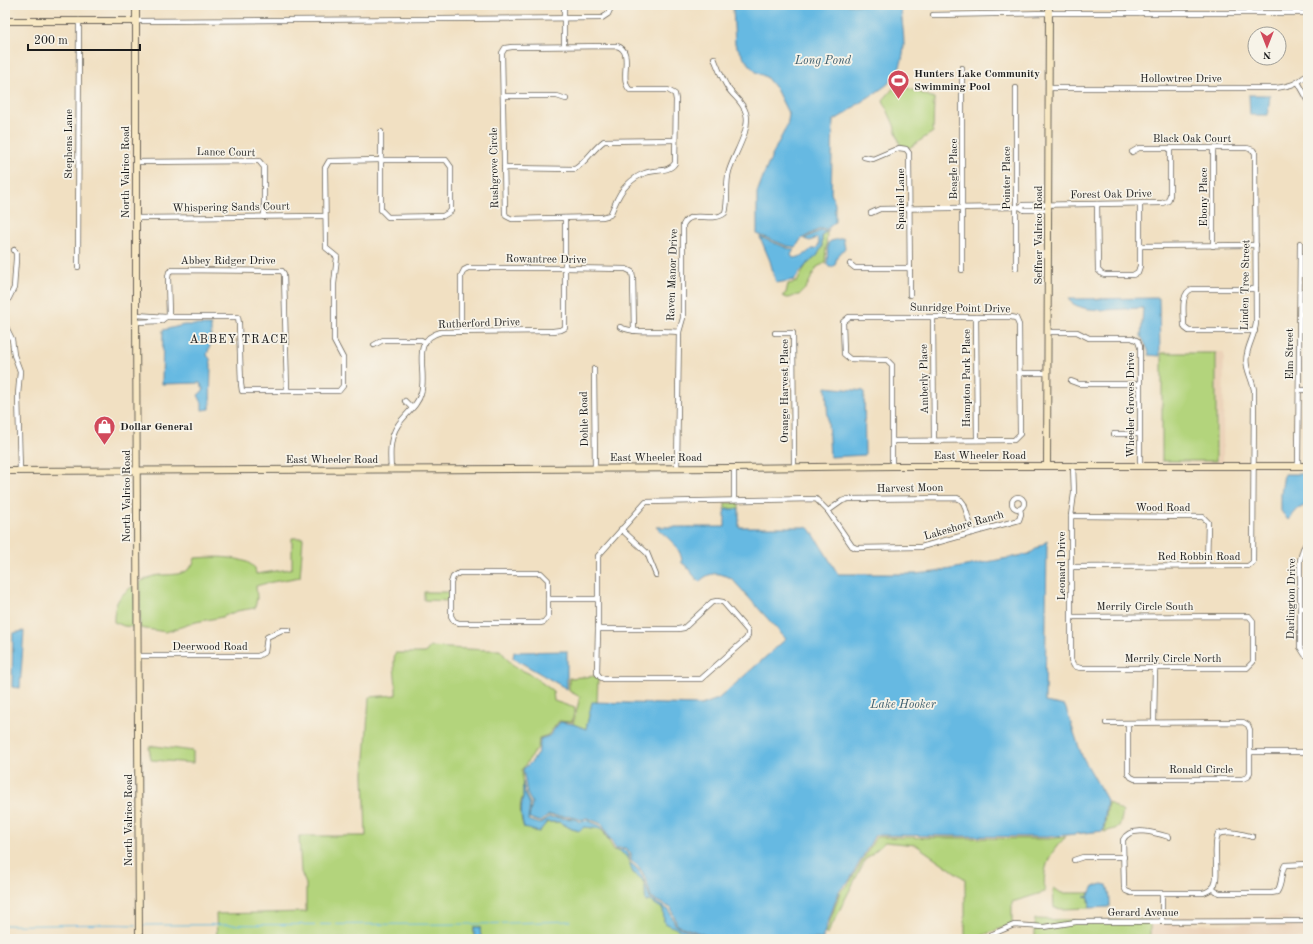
<svg xmlns="http://www.w3.org/2000/svg" width="1313" height="944" font-family="'Old Standard TT',serif">
<rect width="100%" height="100%" fill="#f7f3e8"/>
<filter id="ink" filterUnits="userSpaceOnUse"><feTurbulence type="fractalNoise" baseFrequency=".025" numOctaves="2"/><feDisplacementMap in="SourceGraphic" scale="8" xChannelSelector="R" yChannelSelector="G"/><feConvolveMatrix kernelMatrix="1 2 1 2 8 2 1 2 1" color-interpolation-filters="sRGB"/></filter>
<filter id="wash" filterUnits="userSpaceOnUse"><feTurbulence type="fractalNoise" baseFrequency=".012" numOctaves="4" result="noise"/><feDisplacementMap in="SourceGraphic" scale="16" xChannelSelector="R" yChannelSelector="G"/><feGaussianBlur stdDeviation="0.9" result="paint"/><feColorMatrix in="noise" values="0 0 0 0 0 0 0 0 0 0 0 0 0 0 0 0 0 1.4 0 .05"/><feComposite in="paint" operator="in"/></filter>
<g filter="url(#wash)">
<rect width="100%" height="100%" fill="#f1e0c2"/>
<!-- built -->
<g fill="#ebd2b8">
<path d="M1217 352H1224L1223 463 1164 464 1218 462Z"/>
<path d="M1181 917H1308V919L1181 920Z"/>
<path d="M1149 924 1308 925V939H1149Z"/>
</g>
<!-- green -->
<g fill="#b3d47c" stroke="#68784c">
<path d="M897 84 934 98 933 132 909 148 900 145 894 125 883 100Z"/>
<path d="M827 232 825 263 817 267 806 288 799 295C792 295 791 301 782 296L786 293 788 284 797 282 806 265 817 256 822 247V237L824 233Z"/>
<rect x="1162" y="353" width="54" height="108"/>
<rect x="725" y="503" width="14" height="6"/>
<path d="M292 538H303L300 577 267 583 256 586 257 598 255 608 237 611 222 617 196 622 166 632 140 628V582C144 580 150 577 154 576 170 573 190 579 195 558 211 557 229 556 244 561 248 562 252 565 255 568L256 574 290 569 292 568Z"/>
<path d="M136 584V627L124 626 114 622C114 601 119 596 136 584Z"/>
<path d="M424 592H450V601L424 600Z"/>
<path d="M430 647 487 650H500L513 666 530 674 553 691 554 701 575 708 572 722 559 721 548 735 539 738 538 748C533 751 528 763 522 769L523 796C518 805 521 819 524 828L539 832 547 822H559L572 829 580 831 584 827 602 829 614 850 621 851 628 857 633 873 642 878 645 888 646 902 650 901 664 909V921L688 935 710 939H481L480 927H474V939H217L216 914 306 912V884L301 872 299 836H366L364 774 369 697 396 695C397 681 392 667 395 653H425Z"/>
<path d="M596 676 598 679 597 702 592 703 586 729 573 724 580 697 569 691V678Z"/>
<path d="M155 746 193 751V763L151 760 149 747Z"/>
<path d="M1108 802 1123 812 1120 825 1115 829 1104 832Z"/>
<path d="M876 837 1047 839 1066 837C1049 852 1042 869 1045 892L1012 902V924L976 938 965 939V879L916 845 885 842 865 860 827 935 825 933 829 926V924L840 892 850 882Z"/>
<path d="M1054 888 1061 893H1089V896L1085 897 1089 898 1090 908 1062 909 1054 908 1053 890Z"/>
<path d="M1035 919 1097 921 1150 920V939H1035Z"/>
</g>
<!-- water -->
<g fill="#66b9e2" stroke="#416a7f">
<path d="M735 5H901C901 18 904 31 904 45 902 80 887 85 861 102 855 106 849 112 843 115 840 117 836 119 833 121L831 193 835 204V222L827 229H820L801 239 796 247 787 246 757 234V193L764 174 777 145 787 126 789 115 776 89 766 77 756 72 749 65 735 44 733 9Z"/>
<path d="M1249 95H1270L1268 115H1250Z"/>
<path d="M829 229 827 232 824 233 822 237V247L817 256 806 265 794 280 776 283 770 261 760 237 787 248 794 249 791 255 793 258C799 258 807 254 811 249H815L818 246 819 242 817 238 810 241 804 239 820 231H827Z"/>
<path d="M843 238 845 248 837 257 835 265 832 267H829L827 264 828 243 831 241Z"/>
<path d="M1159 298 1160 356 1149 355 1148 350 1141 336 1143 308C1124 308 1080 316 1068 299Z"/>
<path d="M184 325H211V342L207 355 210 359 211 364 210 409 202 410V403L198 395 204 390 200 383 162 384 163 330Z"/>
<path d="M826 387 864 391 865 455 830 457Z"/>
<path d="M1284 474H1308V504L1298 509 1288 520 1281 511V493Z"/>
<path d="M725 509H739V527H806L811 530 838 574H915L935 572 1029 554 1047 541 1045 702 1065 706 1082 756 1107 800 1103 831 1047 837 875 835 849 881 839 891 823 936V939H716L677 925 671 908 651 898C648 885 644 867 631 861V853L625 848H615L602 824 587 818 581 820C571 815 559 817 549 815L540 822 529 818 532 803 527 794 523 769C533 762 541 752 540 739L549 736 560 722 573 724 586 729 592 702 701 705 718 699 786 639 732 579C719 572 710 571 699 582L685 565 682 563C682 547 666 537 656 527H725Z"/>
<path d="M24 631 20 688 12 687 13 633Z"/>
<path d="M567 651V689L513 658 514 652Z"/>
<path d="M523 782 525 794 530 804 528 820 540 824 549 817 575 819 580 822 587 820 601 826 610 841 602 829 584 827 580 831 572 829 559 822H547L539 832 524 828C520 816 521 808 523 796 523 791 522 787 523 782Z"/>
<path d="M615 850H624L629 854V862C643 870 646 885 650 899L669 910 676 926 711 939 693 937 665 923 664 921 663 909 650 901 646 902C643 887 650 883 633 873 627 860 630 855 615 850Z"/>
<path d="M1102 884 1107 885C1110 893 1110 899 1110 907L1090 908 1089 898 1084 897 1089 896V893L1091 892 1094 886Z"/>
<path d="M474 927H480L481 939H474Z"/>
</g>
<g fill="none" stroke-linecap="round" stroke-linejoin="round">
<!-- stream -->
<g stroke="#66b9e2" stroke-width="1">
<path d="M5 925C49 926 93 923 136 925"/>
<path d="M142 925 479 924 571 921"/>
</g>
</g>
</g>
<g filter="url(#ink)">
<g fill="none" stroke-linecap="round" stroke-linejoin="round">
<defs>
<g id="street">
<path d="M1140 5V13"/>
<path d="M1249 5V12"/>
<path d="M933 15 1049 13H1308"/>
<path d="M136 21 602 18 608 14 612 5"/>
<path d="M564 46V5"/>
<path d="M617 46C635 51 618 79 630 90H668L675 94 676 100 675 163C669 173 655 169 645 173 639 175 631 181 627 185 618 193 615 205 610 215L602 217 512 219 506 216 505 213 502 53 505 48 512 47Z"/>
<path d="M1298 82 1308 100"/>
<path d="M1049 88H1276C1291 86 1297 84 1308 74"/>
<path d="M503 96H557L566 99"/>
<path d="M864 157 873 159 899 148 906 149 909 153 910 295"/>
<path d="M381 160H446L451 167V211L443 216 388 217 381 210Z"/>
<path d="M136 162 259 161 264 167V217"/>
<path d="M504 168 575 169C586 162 593 149 604 141L675 140"/>
<path d="M1097 204 1098 270 1102 274 1105 275H1133L1138 272 1140 266V203"/>
<path d="M1020 207 1024 210H1049"/>
<path d="M871 213 880 209 1020 207 1023 205 1162 203 1168 201 1170 195V148"/>
<path d="M136 218 325 216"/>
<path d="M1140 246 1256 245"/>
<path d="M1213 246V148"/>
<path d="M850 264 855 268H910"/>
<path d="M78 267 79 20"/>
<path d="M1016 268V88"/>
<path d="M962 270V68"/>
<path d="M5 306 14 288 16 259V253L14 250"/>
<path d="M1300 314H1308"/>
<path d="M136 315 166 317H238L239 324 241 384 242 391H339L343 386V358L334 341V284L337 257 326 248 325 168 329 161 381 160V132"/>
<path d="M169 317 168 277 169 272 172 270 282 271 284 274 287 391"/>
<path d="M976 317 977 440"/>
<path d="M933 318 934 440"/>
<path d="M136 322 161 321 166 317"/>
<path d="M5 325 12 339 14 355 20 371 18 395 20 471"/>
<path d="M620 327C638 335 660 329 679 332"/>
<path d="M1255 331H1189L1185 328 1184 325C1184 314 1180 293 1192 289H1256"/>
<path d="M461 332V276L464 270 468 268H565L626 269 632 272 633 278 634 331"/>
<path d="M1048 332H1077L1089 338H1132L1138 341 1140 347V466"/>
<path d="M775 333H793L794 467"/>
<path d="M374 345 383 340H421L425 342"/>
<path d="M594 369 595 469"/>
<path d="M1019 373H1047"/>
<path d="M1071 381 1079 384H1139"/>
<path d="M1299 390H1308"/>
<path d="M405 401 412 408"/>
<path d="M1114 434H1139"/>
<path d="M892 441 1014 440 1020 434 1019 325 1016 318 1011 317H849L843 322 844 354 850 359 887 360 892 365V466"/>
<path d="M1298 466 1300 243"/>
<path d="M677 468 679 332 683 318V225C691 208 712 224 725 213 729 199 725 185 729 171 734 154 751 130 746 113 743 102 734 97 728 88 722 79 718 68 714 58"/>
<path d="M734 468V500"/>
<path d="M391 470C390 455 389 438 398 425 405 414 418 406 421 393 428 371 409 340 441 332L553 331 561 330 565 328V218"/>
<circle cx="1018" cy="503" r="6"/>
<path d="M828 511 842 501 848 499 957 498 961 500 964 504 973 533"/>
<path d="M1071 516 1203 517 1208 522 1207 566"/>
<path d="M621 529 647 553 656 575"/>
<path d="M1308 540 1303 549 1300 560V647L1305 655H1308"/>
<path d="M1071 567 1248 566 1253 562 1254 390C1252 378 1244 367 1247 354 1249 343 1255 334 1256 323L1255 153 1253 150 1247 148H1139L1132 152"/>
<path d="M459 573H541L548 580V617L544 622 540 623H459L454 621 451 616V583L453 577Z"/>
<path d="M548 599H597"/>
<path d="M717 601 723 602 748 631V635L746 639 701 679H604L600 677 597 673 598 629H678L684 628 712 602Z"/>
<path d="M1300 608H1308"/>
<path d="M1071 617 1249 616 1253 621V662L1247 668H1080L1074 666 1071 660V516L1074 493 1073 465"/>
<path d="M598 629V556L646 502 816 499 828 511 852 546 856 548 921 547 1019 520 1021 514 1020 509"/>
<path d="M138 656H258L265 652 267 637 282 630H289"/>
<path d="M1154 722 1155 668"/>
<path d="M1106 723 1243 722 1248 725 1250 730V772L1248 777 1242 779H1135L1131 777 1128 773V723"/>
<path d="M1251 752H1308"/>
<path d="M1169 837C1156 833 1130 825 1123 840L1124 887 1126 891 1131 893H1203C1207 892 1211 890 1214 886 1220 875 1212 849 1218 834 1230 830 1242 834 1253 837"/>
<path d="M1074 860 1083 857H1124"/>
<path d="M1212 888 1215 891 1220 893H1271L1277 892C1283 883 1280 873 1285 865L1308 864"/>
<path d="M1162 922V893"/>
<path d="M981 939 1014 925 1044 927 1076 922 1308 921"/>
</g>
<g id="secondary">
<path d="M136 5V315L139 939"/>
<path d="M5 21H136"/>
<path d="M1047 466 1049 5"/>
<path d="M5 471 734 468 892 466H1308"/>
</g>
</defs>
<!-- street casing -->
<use href="#street" stroke="#676156" stroke-width="6"/>
<!-- secondary casing -->
<use href="#secondary" stroke="#676156" stroke-width="8"/>
<!-- street -->
<use href="#street" stroke="#fff" stroke-width="4.5"/>
<!-- secondary -->
<use href="#secondary" stroke="#f8e8c3" stroke-width="6"/>
</g>
</g>
<!-- icons -->
<defs>
<symbol id="stadium-pin" viewBox="-11 -11 22 30"><path d="M0 17L-7.5 6A9.5 9.5 0 1 1 7.5 6Z" fill="#d1495b" stroke="#f7f3e8"/><path d="M0-5a6.5 5 0 1 0 0 10a6.5 5 0 1 0 0-10ZM-3.5-1.8h7v3.6h-7Z" fill="#fff"/></symbol>
<symbol id="shop-pin" viewBox="-11 -11 22 30"><path d="M0 17L-7.5 6A9.5 9.5 0 1 1 7.5 6Z" fill="#d1495b" stroke="#f7f3e8"/><path d="M-5-2.5h2.3a2.7 3.5 0 0 1 5.4 0H5L5.5 6h-11ZM-1.5-2.5h3a1.5 2.3 0 0 0-3 0Z" fill="#fff"/></symbol>
</defs>
<g fill-rule="evenodd">
<use href="#stadium-pin" x="886" y="68" width="25" height="34"/>
<use href="#shop-pin" x="92" y="414" width="25" height="34"/>
</g>
<g text-anchor="middle" dominant-baseline="central" stroke-width="3.5" stroke-linejoin="round" paint-order="stroke">
<!-- poi labels -->
<g font-size="11" font-weight="bold" fill="#1c1c1c" stroke="#f7f3e8" text-anchor="start">
<text x="914" y="74">Hunters Lake Community<tspan x="914" dy="13">Swimming Pool</tspan></text>
<text x="120" y="427">Dollar General</text>
</g>
<!-- street labels -->
<g font-size="11" fill="#1c1c1c" stroke="#f7f3e8">
<text x="1181" y="79">Hollowtree Drive</text>
<text x="1192" y="139">Black Oak Court</text>
<text transform="translate(69 144) rotate(-90)">Stephens Lane</text>
<text transform="translate(226 153) rotate(1)">Lance Court</text>
<text transform="translate(495 168) rotate(-91)">Rushgrove Circle</text>
<text transform="translate(954 169) rotate(-90)">Beagle Place</text>
<text transform="translate(126 172) rotate(-90)">North Valrico Road</text>
<text transform="translate(1007 178) rotate(-90)">Pointer Place</text>
<text transform="translate(1111 195) rotate(-1)">Forest Oak Drive</text>
<text transform="translate(1204 197) rotate(-90)">Ebony Place</text>
<text transform="translate(901 199) rotate(-90)">Spaniel Lane</text>
<text transform="translate(231 208) rotate(-1)">Whispering Sands Court</text>
<text transform="translate(1039 235) rotate(-90)">Seffner Valrico Road</text>
<text transform="translate(546 260) rotate(1)">Rowantree Drive</text>
<text x="228" y="261">Abbey Ridger Drive</text>
<text transform="translate(673 275) rotate(-88)">Raven Manor Drive</text>
<text transform="translate(1246 285) rotate(-89)">Linden Tree Street</text>
<text transform="translate(960 309) rotate(1)">Sunridge Point Drive</text>
<text transform="translate(479 324) rotate(-2)">Rutherford Drive</text>
<text transform="translate(1290 354) rotate(-90)">Elm Street</text>
<text transform="translate(967 378) rotate(-90)">Hampton Park Place</text>
<text transform="translate(925 379) rotate(-91)">Amberly Place</text>
<text transform="translate(785 391) rotate(-90)">Orange Harvest Place</text>
<text transform="translate(1131 405) rotate(-90)">Wheeler Groves Drive</text>
<text transform="translate(585 419) rotate(-91)">Dohle Road</text>
<text x="980" y="456">East Wheeler Road</text>
<text x="656" y="458">East Wheeler Road</text>
<text x="332" y="460">East Wheeler Road</text>
<text transform="translate(910 489) rotate(-1)">Harvest Moon</text>
<text transform="translate(127 496) rotate(-90)">North Valrico Road</text>
<text x="1163" y="508">Wood Road</text>
<text transform="translate(964 526) rotate(-16)">Lakeshore Ranch</text>
<text x="1199" y="557">Red Robbin Road</text>
<text transform="translate(1062 566) rotate(-90)">Leonard Drive</text>
<text transform="translate(1292 599) rotate(-89)">Darlington Drive</text>
<text x="1145" y="607">Merrily Circle South</text>
<text x="210" y="647">Deerwood Road</text>
<text x="1173" y="659">Merrily Circle North</text>
<text x="1201" y="770">Ronald Circle</text>
<text transform="translate(129 820) rotate(-90)">North Valrico Road</text>
<text x="1143" y="913">Gerard Avenue</text>
</g>
<!-- water labels -->
<g font-size="12" font-style="italic" fill="#3a5b6b" stroke="#f7f3e8">
<text x="823" y="61">Long Pond</text>
<text x="903" y="705">Lake Hooker</text>
</g>
<!-- neighbourhood labels -->
<g font-size="12" letter-spacing="1" fill="#1c1c1c" stroke="#f7f3e8">
<text x="239" y="340">ABBEY TRACE</text>
</g>
</g>
<!-- margin -->
<rect width="1313" height="944" fill="none" stroke="#f7f3e8" stroke-width="20"/>
<!-- north arrow -->
<g transform="translate(1267 46) rotate(180)"><circle r="19" fill="#f7f3e8" stroke="#9f9d96"/>
<path d="M0-3L7 15L0 10L-7 15Z" fill="#d1495b"/>
<text y="-6" font-size="11" font-weight="bold" text-anchor="middle" fill="#1c1c1c">N</text>
</g>
<!-- scale -->
<path d="M28 44v6h112v-6" fill="none" stroke="#1c1c1c" stroke-width="2"/>
<text x="34" y="44" font-size="12" fill="#1c1c1c" stroke="#f7f3e8" stroke-width="3" paint-order="stroke">200 m</text>
</svg>
